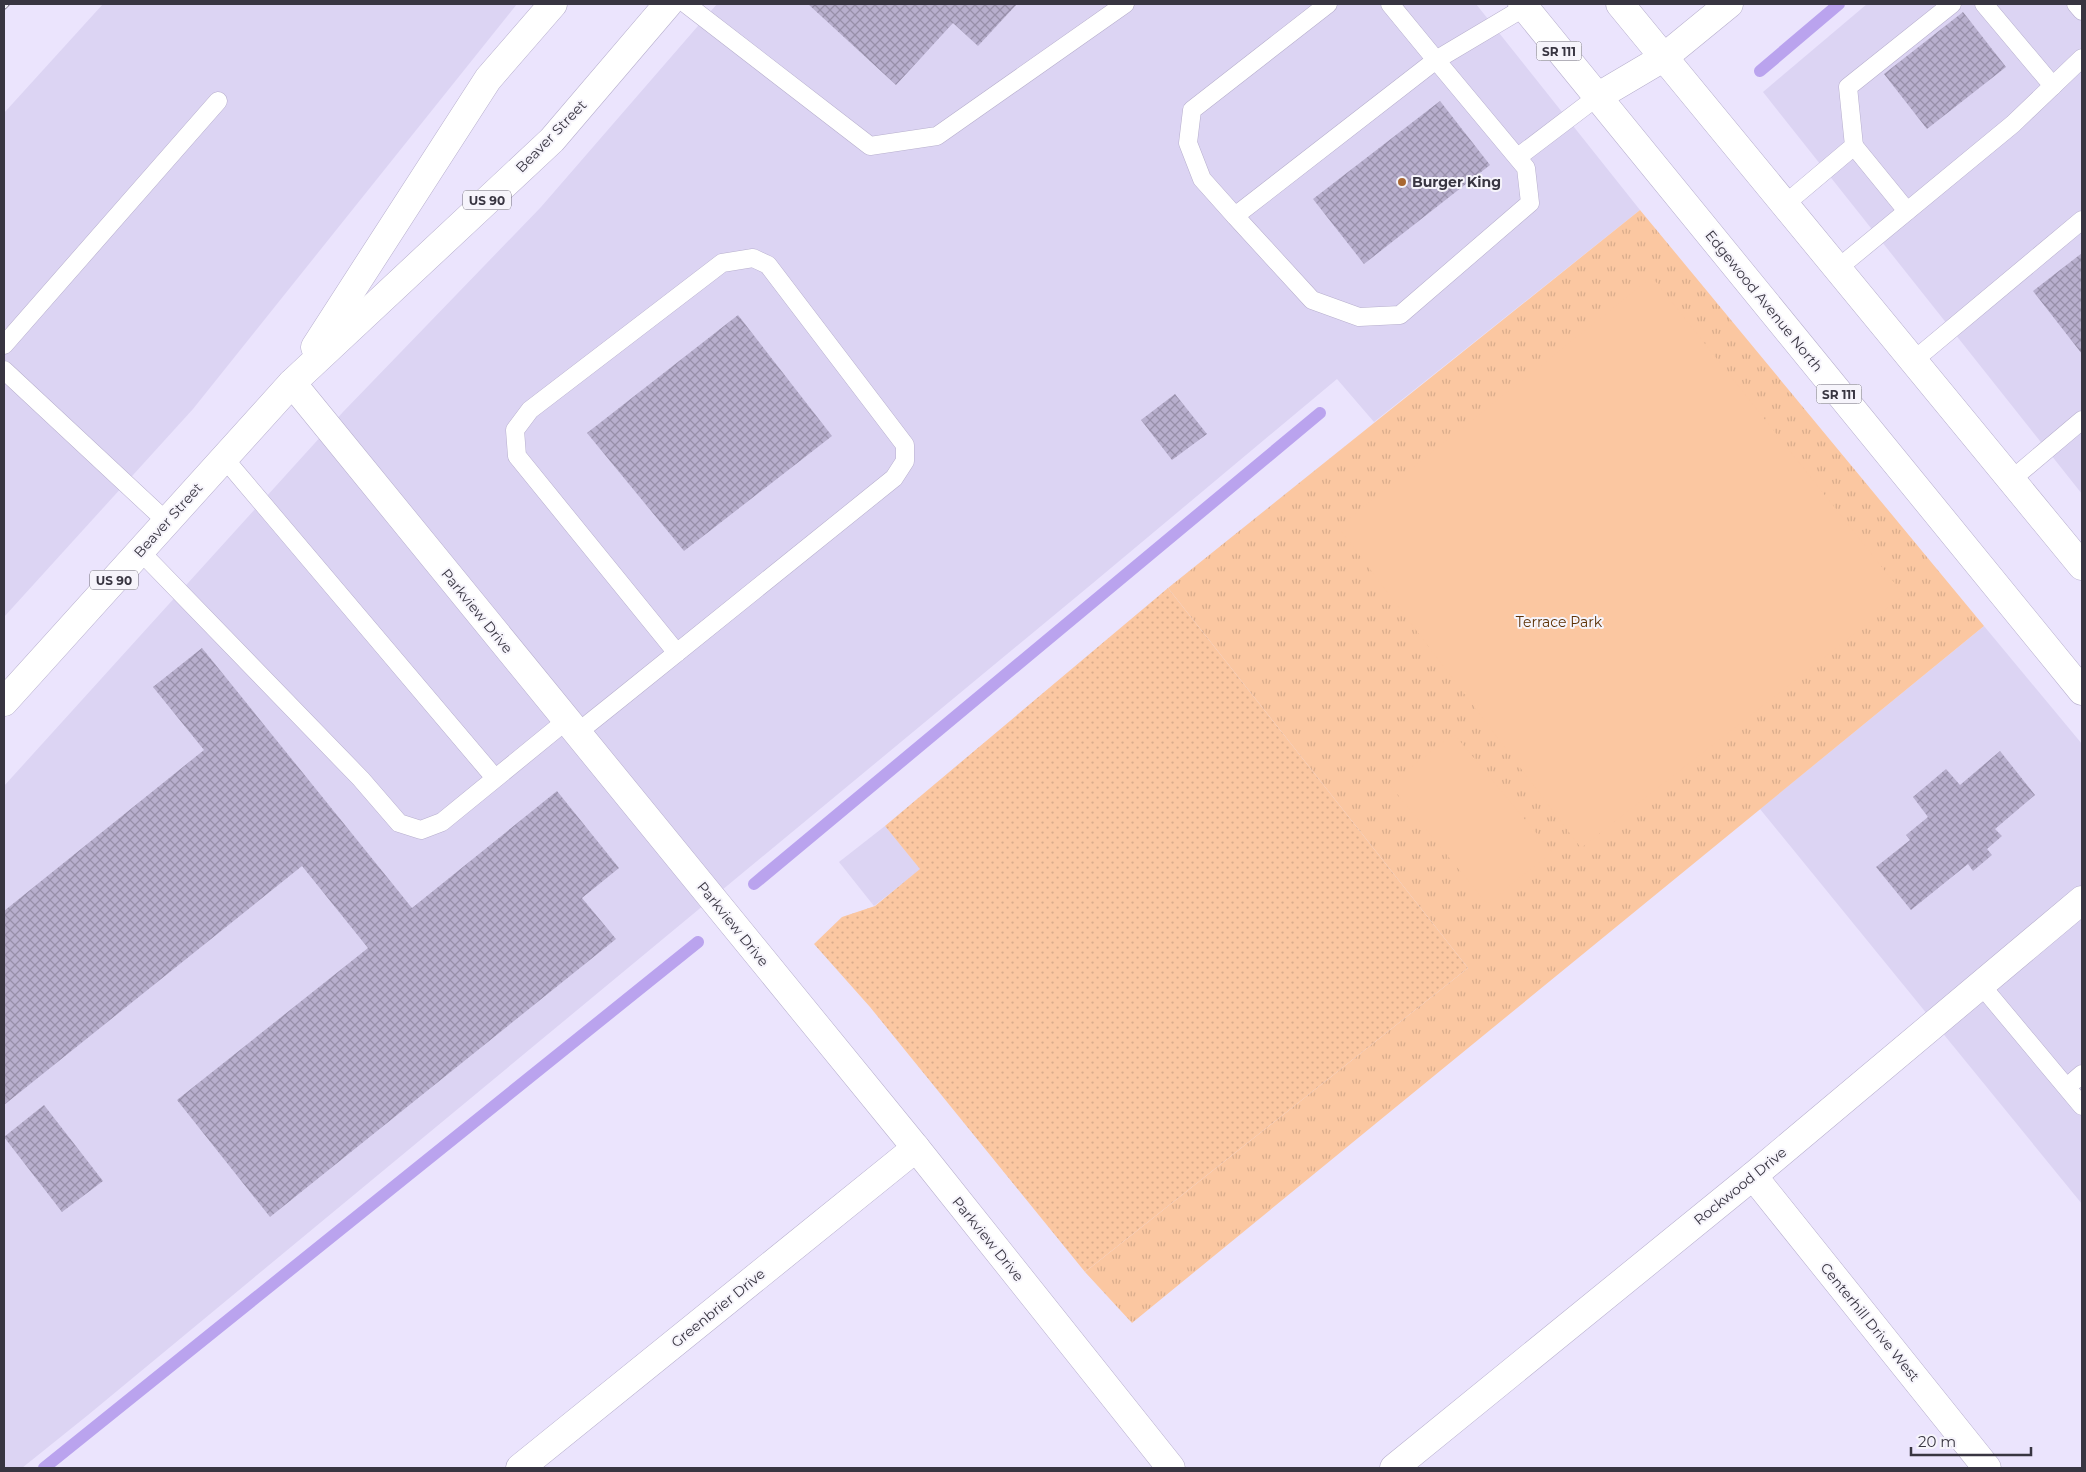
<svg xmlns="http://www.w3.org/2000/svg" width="2086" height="1472" font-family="Montserrat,sans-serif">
<defs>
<pattern id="grass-dots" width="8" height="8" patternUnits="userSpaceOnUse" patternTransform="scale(1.25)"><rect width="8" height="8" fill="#fbc7a1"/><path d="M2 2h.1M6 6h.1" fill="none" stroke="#d8ac8c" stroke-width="1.8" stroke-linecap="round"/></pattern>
<pattern id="park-tufts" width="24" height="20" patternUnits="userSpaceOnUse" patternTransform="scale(1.25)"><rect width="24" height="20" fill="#fbc7a1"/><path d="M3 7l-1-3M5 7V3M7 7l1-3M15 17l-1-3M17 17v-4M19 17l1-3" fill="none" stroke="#d8ac8c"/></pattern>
<pattern id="building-cross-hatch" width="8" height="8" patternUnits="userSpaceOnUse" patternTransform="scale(1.25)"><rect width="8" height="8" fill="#b8afce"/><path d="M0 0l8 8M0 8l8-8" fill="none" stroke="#978fa9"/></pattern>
</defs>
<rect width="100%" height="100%" fill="#ebe4fd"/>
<!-- built -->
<g fill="#dcd4f3">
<path d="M103 4H517L193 409 4 617V113Z"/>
<path d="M717 4H1476L1640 210 1374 422 1337 379 1093 583 88 1415 22 1468H4V786L343 412 541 207Z"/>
<path d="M1867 4H2082V494L1763 92Z"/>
<path d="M1984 626 2082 744V1204L1760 809Z"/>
<path d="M885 826 921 869 874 906 839 862Z"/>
</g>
<!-- grass -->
<path fill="url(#grass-dots)" d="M1168 588 1468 968 1085 1272 870 1007 814 944 842 917 875 906 920 869 885 826Z"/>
<!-- park -->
<path fill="url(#park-tufts)" d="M1640 210 1984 626 1132 1323 1085 1272 1468 968 1168 588Z"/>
<!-- pitch -->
<g fill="#fbc7a1">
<path d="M1652 277 1904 595 1581 848 1338 527Z"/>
<path d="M1454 734 1552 852 1487 904 1389 784Z"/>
</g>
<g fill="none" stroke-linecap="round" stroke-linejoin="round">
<!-- stream -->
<g stroke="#baa3ee" stroke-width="12">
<path d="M1760 71 1839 4"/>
<path d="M754 884 1320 413"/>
<path d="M44 1468 698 942"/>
</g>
</g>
<!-- building -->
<g fill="url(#building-cross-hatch)">
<path d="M808 4H1017L978 46 953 23 896 85Z"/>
<path d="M1963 12 2006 67 1927 129 1884 74Z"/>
<path d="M1440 101 1490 165 1364 264 1313 199Z"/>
<path d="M2082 253V354L2033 291Z"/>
<path d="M738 315 832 436 684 551 587 433Z"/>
<path d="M1175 394 1207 434 1172 460 1141 420Z"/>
<path d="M202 648 412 908 557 791 619 868 582 898 616 939 270 1217 177 1100 368 948 302 866 4 1105V911L204 750 153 687Z"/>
<path d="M2000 751 2035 795 1995 829 2002 836 1987 849 1992 855 1973 871 1968 864 1911 910 1876 867 1910 840 1906 835 1928 817 1913 797 1946 769 1960 785Z"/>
<path d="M44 1105 103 1181 62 1212 4 1137Z"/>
</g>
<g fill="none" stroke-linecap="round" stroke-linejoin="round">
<defs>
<g id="service">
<path d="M686 4 870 146 937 136 1125 4"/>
<path d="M1328 4 1192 110 1188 143 1202 179 1235 216 1436 60 1390 4"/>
<path d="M1984 4 2053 86"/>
<path d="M2076 4 2082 11"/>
<path d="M1854 146 1907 211"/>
<path d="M1518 157 1597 97"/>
<path d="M1784 205 1854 146 1848 87 1952 4"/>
<path d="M1235 216 1312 300 1359 317 1400 315 1530 203 1526 168 1436 60 1525 7"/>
<path d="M1837 269 2013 124 2082 58"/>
<path d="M4 345 218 101"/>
<path d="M1913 361 2082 220"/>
<path d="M4 370 167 522"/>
<path d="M224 458 495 778"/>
<path d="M2011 480 2082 420"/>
<path d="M140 551 361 779 399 823 421 830 442 822 567 720"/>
<path d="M577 733 617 701 894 478 905 461V445L768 265 753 258 722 263 530 410 515 430 517 456 677 653"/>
<path d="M1981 985 2082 1106"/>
<path d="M2067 1087 2082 1074"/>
</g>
<g id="minor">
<path d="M1597 97 1663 58 1729 4"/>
<path d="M292 383 916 1148 1171 1468"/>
<path d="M1753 1176 1987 1468"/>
<path d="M520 1468 916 1148"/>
<path d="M1394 1468 1753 1176 2082 900"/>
</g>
<g id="primary">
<path d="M1522 4 2082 691"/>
<path d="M1620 4 2082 566"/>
<path d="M315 347 488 79 553 4"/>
<path d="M4 702 292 383 552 140 668 4"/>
</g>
</defs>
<!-- service casing -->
<use href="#service" stroke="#b7afcd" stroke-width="19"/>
<!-- minor casing -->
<use href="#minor" stroke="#b7afcd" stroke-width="29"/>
<!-- primary casing -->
<use href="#primary" stroke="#b7afcd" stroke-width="29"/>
<!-- service -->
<use href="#service" stroke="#fff" stroke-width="18"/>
<!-- minor -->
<use href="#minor" stroke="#fff" stroke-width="28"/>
<!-- primary -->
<use href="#primary" stroke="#fff" stroke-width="28"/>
<defs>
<path id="rail" d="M4 7 7 4"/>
</defs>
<!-- rail casing -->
<use href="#rail" stroke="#747080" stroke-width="5.5"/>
<!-- rail -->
<use href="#rail" stroke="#f6f4fb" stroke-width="4" stroke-dasharray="11" stroke-linecap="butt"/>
</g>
<!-- markers -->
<circle fill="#a96832" stroke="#f6f4fb" stroke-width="2" cx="1402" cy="182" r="5"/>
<g text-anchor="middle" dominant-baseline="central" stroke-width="4" stroke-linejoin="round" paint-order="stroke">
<!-- shield labels -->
<g fill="#f6f4fb" stroke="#716e79" stroke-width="1">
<rect x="1536.5" y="41.5" width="45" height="19" rx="4"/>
<rect x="463" y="190.5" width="48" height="19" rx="4"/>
<rect x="1816.5" y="384.5" width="45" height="19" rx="4"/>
<rect x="90" y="570.5" width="48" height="19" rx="4"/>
</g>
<g font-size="12" font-weight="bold" fill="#383541">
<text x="1559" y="51">SR 111</text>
<text x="487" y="200">US 90</text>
<text x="1839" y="394">SR 111</text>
<text x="114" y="580">US 90</text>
</g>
<!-- street labels -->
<g font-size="14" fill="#383541" stroke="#f6f4fb">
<text transform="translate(551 136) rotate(-46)">Beaver Street</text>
<text transform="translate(1764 301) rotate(51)">Edgewood Avenue North</text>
<text transform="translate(168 520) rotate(-48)">Beaver Street</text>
<text transform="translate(477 611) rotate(51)">Parkview Drive</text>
<text transform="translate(733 924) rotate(51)">Parkview Drive</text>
<text transform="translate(1740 1186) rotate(-39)">Rockwood Drive</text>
<text transform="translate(988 1239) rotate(51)">Parkview Drive</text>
<text transform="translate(718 1308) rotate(-39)">Greenbrier Drive</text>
<text transform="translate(1870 1322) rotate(51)">Centerhill Drive West</text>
</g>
<!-- poi labels -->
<g font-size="14" font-weight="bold" fill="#383541" stroke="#f6f4fb" text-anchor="start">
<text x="1412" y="182">Burger King</text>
</g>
<!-- park labels -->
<g font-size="14" fill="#5d3206" stroke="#f6f4fb">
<text x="1559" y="622">Terrace Park</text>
</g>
</g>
<!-- border -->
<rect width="2086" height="1472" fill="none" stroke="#383541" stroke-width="10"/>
<!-- scale -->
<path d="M1911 1447v8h120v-8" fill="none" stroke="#383541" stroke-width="2.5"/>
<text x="1918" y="1447" font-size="15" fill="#383541" stroke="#f6f4fb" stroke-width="4" paint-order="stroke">20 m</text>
</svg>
